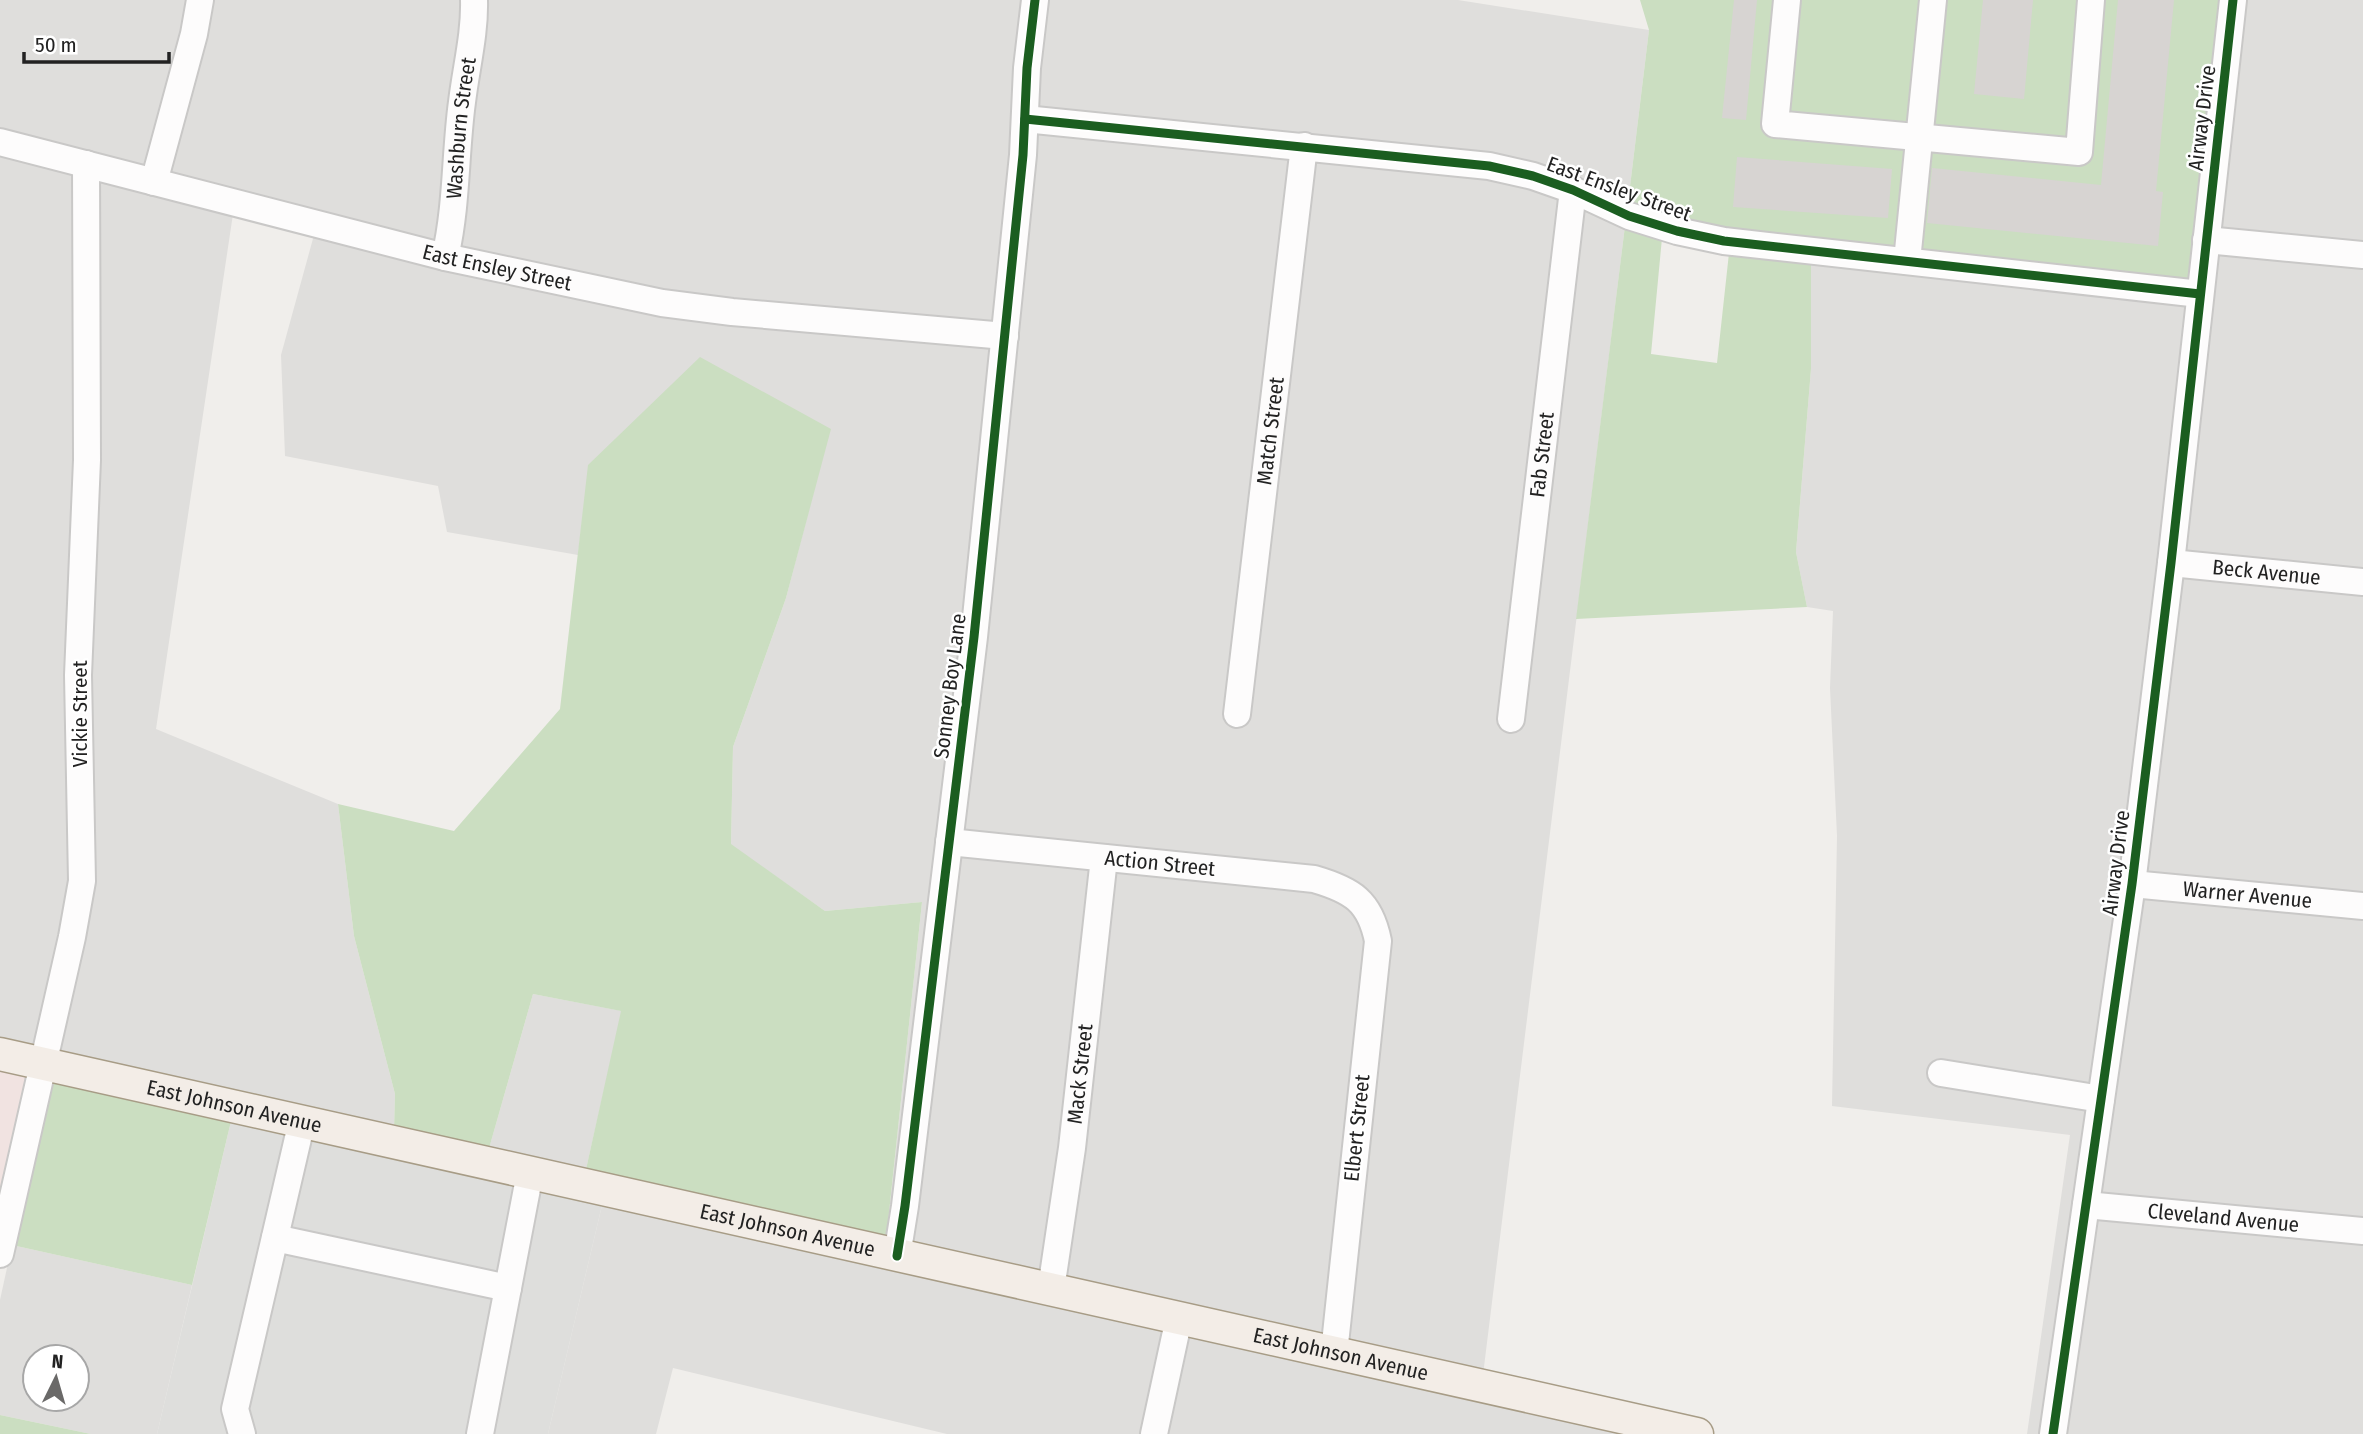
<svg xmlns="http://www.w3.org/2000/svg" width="2363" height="1434" font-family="'Fira Sans Condensed',sans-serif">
<rect width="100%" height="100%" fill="#f0eeeb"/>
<!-- residential -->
<g fill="#dfdedc" fill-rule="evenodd">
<path d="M0 0H190L148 168 0 130Z"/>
<path d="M210 0H464L438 243 167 173Z"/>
<path d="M484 0H1025L996 324 734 301 664 292 457 248Z"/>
<path d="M1044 0H1458L1649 30 1628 203 1584 183V180L1035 109Z"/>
<path d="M2243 0H2363V244L2217 230Z"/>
<path d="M1034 131 1293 157 1227 724 1246 726 1313 159 1488 177 1531 187 1563 199 1501 730 1520 731 1581 206 1625 226 1483 1375 1346 1344 1371 898 960 832Z"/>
<path d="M0 154 77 173 72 880 35 1051 0 1043Z"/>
<path d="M96 178 233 214 156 729 338 804 354 936 395 1094 394 1131 55 1055 88 675Z"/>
<path d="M314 235 994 346 896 1204 886 1241 922 902 825 911 731 845 733 747 786 598 830 429 589 465 578 555 447 532 438 486 285 456 281 355Z"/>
<path d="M2214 252 2363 266V570L2181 553Z"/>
<path d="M1811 262 2189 304 2122 883 2043 1434H2027L2070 1135 1832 1106 1837 836 1830 688 1833 611 1807 607 1796 552 1811 369Z"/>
<path d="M2179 576 2363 593V895L2143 873Z"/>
<path d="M957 854 1093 868 1043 1276 909 1247Z"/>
<path d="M1113 870 1312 890 1351 907 1368 942 1326 1340 1062 1280Z"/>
<path d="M2140 896 2363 918V1220L2097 1195Z"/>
<path d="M533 994 622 1011 585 1174 488 1152Z"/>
<path d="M603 1201 1167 1327 1144 1434H947L673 1368 656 1434H548Z"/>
<path d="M2094 1217 2363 1242V1434H2063Z"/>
<path d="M12 1245 192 1285 157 1434H91L0 1415V1300ZM35 1357H77V1399H35Z"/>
<path d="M1186 1332 1646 1434H1164Z"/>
</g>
<!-- commercial -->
<path fill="#f1e3e1" d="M0 1066 30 1073 0 1210Z"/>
<!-- religious -->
<path fill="#dededc" d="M232 1117 603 1201 548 1434H157Z"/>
<!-- forest -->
<g fill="#cbdec1">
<path d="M1640 0H2219L2191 282 1725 230 1680 220 1628 203 1649 30Z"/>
<path d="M1625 226 1662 238 1651 354 1717 363 1729 253 1811 262V369L1796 552 1807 607 1576 619Z"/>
<path d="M700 357 831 429 786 598 733 747 731 844 825 911 922 902 886 1241 585 1174 621 1011 533 994 488 1152 394 1131 395 1094 354 936 338 804 454 831 560 709 588 465Z"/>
<path d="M50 1077 232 1117 192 1285 12 1245Z"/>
<path d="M0 1415 91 1434H0Z"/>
</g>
<!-- building -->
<g fill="#d7d4d2">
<path d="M1734 0H1757L1746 120 1722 118Z"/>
<path d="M1983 0H2033L2024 99 1974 94Z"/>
<path d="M2118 0H2174L2156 191 2163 192 2158 246 1927 223 1932 168 2101 185Z"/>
<path d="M1737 157 1892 169 1888 218 1733 207Z"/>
</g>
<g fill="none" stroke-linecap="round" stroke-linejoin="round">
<defs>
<g id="minor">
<path d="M1787 0 1775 124 2079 152 2091 0"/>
<path d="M1025 119 1489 166 1533 176 1573 190 1629 216 1677 231 1724 241 2200 294"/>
<path id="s1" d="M0 142 445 257 662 303 732 312 1005 336"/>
<path d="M154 182 194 34 200 0"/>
<path d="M2206 240 2363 255"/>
<path id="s2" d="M445 257C457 206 455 153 462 102 466 68 475 34 474 0"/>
<path d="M1907 261 1933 0"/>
<path id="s3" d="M2171 563 2363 582"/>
<path id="s4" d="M1237 714 1304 146"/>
<path id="s5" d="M1511 719 1573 190"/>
<path id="s6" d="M949 842 1314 879C1352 890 1370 901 1378 941L1334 1353"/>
<path id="s7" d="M2132 884 2363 906"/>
<path d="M1941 1073 2101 1099"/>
<path id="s8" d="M2086 1205 2363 1231"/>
<path d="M275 1238 508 1288"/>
<path d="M0 1254 72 937 82 881 78 675 87 460 86 164"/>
<path d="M897 1256 905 1206 974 637 1023 155 1027 68 1035 0"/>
<path id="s9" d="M1051 1289 1072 1148 1104 858"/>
<path d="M242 1434 235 1409 302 1121"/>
<path d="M480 1434 530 1173"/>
<path d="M1154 1434 1179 1318"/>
<path d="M2053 1434 2132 884 2171 563 2233 0"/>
</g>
<g id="major">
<path id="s10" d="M0 1054 1697 1434"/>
</g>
</defs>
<!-- minor casing -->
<use href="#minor" stroke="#c9c8c7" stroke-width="30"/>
<!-- major casing -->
<use href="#major" stroke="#a79c86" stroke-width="35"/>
<!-- minor -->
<use href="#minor" stroke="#fdfcfc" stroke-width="26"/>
<!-- major -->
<use href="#major" stroke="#f3ede7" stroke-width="32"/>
<defs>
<g id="cycleway">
<path d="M1025 119 1489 166 1533 176 1573 190 1629 216 1677 231 1724 241 2200 294"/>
<path d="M897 1256 905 1206 974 637 1023 155 1027 68 1035 0"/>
<path d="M2053 1434 2132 884 2171 563 2233 0"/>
</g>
</defs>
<!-- cycleway casing -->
<use href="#cycleway" stroke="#fff" stroke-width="13"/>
<!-- cycleway -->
<use href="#cycleway" stroke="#1b5e20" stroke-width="9"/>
</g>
<g text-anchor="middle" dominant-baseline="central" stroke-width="5" stroke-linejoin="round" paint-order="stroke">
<!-- street labels -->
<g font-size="21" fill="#222" stroke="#fff">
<text transform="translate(2202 118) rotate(-83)">Airway Drive</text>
<text stroke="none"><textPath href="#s2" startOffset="130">Washburn Street</textPath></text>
<text transform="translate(1619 189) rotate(20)">East Ensley Street</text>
<text stroke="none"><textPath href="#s1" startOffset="513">East Ensley Street</textPath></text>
<text stroke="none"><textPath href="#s4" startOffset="285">Match Street</textPath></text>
<text stroke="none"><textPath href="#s5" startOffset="266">Fab Street</textPath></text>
<text stroke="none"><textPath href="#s3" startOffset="96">Beck Avenue</textPath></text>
<text transform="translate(950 686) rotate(-83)">Sonney Boy Lane</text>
<text transform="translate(80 714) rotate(-90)">Vickie Street</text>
<text transform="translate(2116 863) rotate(-83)">Airway Drive</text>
<text stroke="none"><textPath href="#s6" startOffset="212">Action Street</textPath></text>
<text stroke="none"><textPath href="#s7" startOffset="116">Warner Avenue</textPath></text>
<text stroke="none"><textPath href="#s9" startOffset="217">Mack Street</textPath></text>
<text stroke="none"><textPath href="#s10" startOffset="240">East Johnson Avenue</textPath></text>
<text transform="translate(1357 1128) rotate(-84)">Elbert Street</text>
<text stroke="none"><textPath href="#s8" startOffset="138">Cleveland Avenue</textPath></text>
<text stroke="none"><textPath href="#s10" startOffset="807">East Johnson Avenue</textPath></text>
<text stroke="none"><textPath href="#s10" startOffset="1374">East Johnson Avenue</textPath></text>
</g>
</g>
<!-- north arrow -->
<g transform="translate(56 1378) rotate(5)"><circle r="33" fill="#ffffff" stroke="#a7a7a7" stroke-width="2"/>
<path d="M0-5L12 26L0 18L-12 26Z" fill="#6a6968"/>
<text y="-10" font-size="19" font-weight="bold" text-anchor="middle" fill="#222222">N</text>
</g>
<!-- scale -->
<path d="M24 52v10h145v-10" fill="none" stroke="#222222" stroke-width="3.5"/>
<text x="35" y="52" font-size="21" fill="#222222" stroke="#ffffff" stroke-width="5" paint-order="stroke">50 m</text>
</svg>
